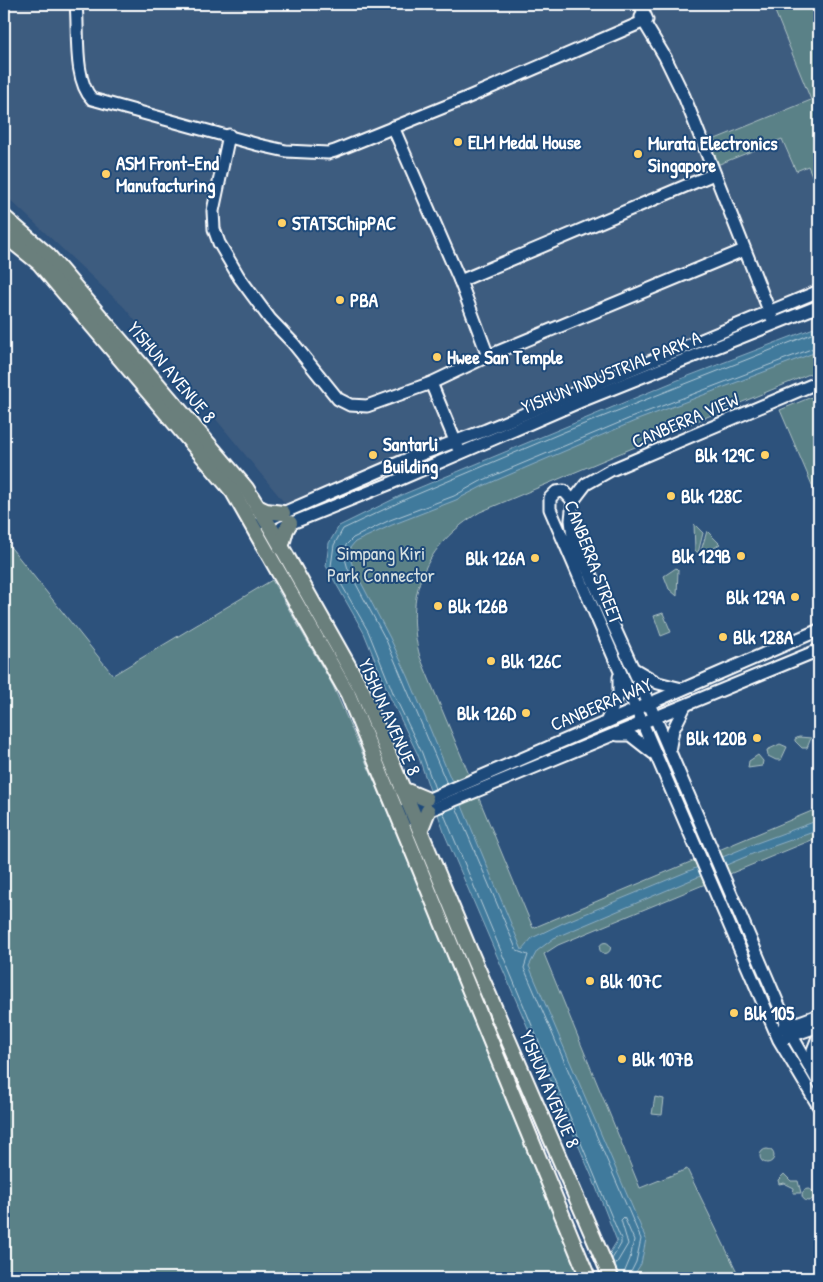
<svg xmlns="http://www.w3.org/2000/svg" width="823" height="1282" font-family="'Patrick Hand',sans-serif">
<rect width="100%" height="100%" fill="#2d527c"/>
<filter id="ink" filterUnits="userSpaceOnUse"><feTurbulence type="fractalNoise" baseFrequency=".02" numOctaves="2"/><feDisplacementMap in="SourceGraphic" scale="10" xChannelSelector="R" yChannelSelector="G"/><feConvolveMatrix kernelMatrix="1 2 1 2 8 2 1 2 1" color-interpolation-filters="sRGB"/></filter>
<g filter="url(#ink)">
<!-- built -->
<path fill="#3e5b7f" d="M14 4H819V306L302 524 124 307 4 194V7Z"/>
<!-- green -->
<g fill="#5a8187" stroke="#acc0c3">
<path d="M772 4H819V192L808 166 796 171 782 139 717 165 708 142 811 100Z"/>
<path d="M819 336V370L480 512C425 545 403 594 420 657L533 928 819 808V837L558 945 544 954 640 1188 687 1169 739 1276 733 1278H615L628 1228 336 567 346 533Z"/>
<path d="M819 394V490L815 492 780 410Z"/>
<path d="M694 524 703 533 698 553 695 550Z"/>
<path d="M707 531 720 544 703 555 700 554Z"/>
<path d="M4 539 113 675 272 580 333 686 402 845 538 1179 583 1278H4Z"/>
<path d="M676 568 678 570 677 596 669 589 664 576Z"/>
<path d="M663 613 671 632 661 636 654 616Z"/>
<path d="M799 737 811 738 807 748H802L795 741V739Z"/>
<path d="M780 744 787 747 781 760H776L768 756 767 750Z"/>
<path d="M758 755 763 761 762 766 748 768 749 761Z"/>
<circle cx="605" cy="948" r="5.5"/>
<path d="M655 1097 664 1099 662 1115 652 1114Z"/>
<circle cx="767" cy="1156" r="7"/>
<path d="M784 1174 791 1181H798L801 1193H793L794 1188 784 1183 779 1184 778 1180Z"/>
<circle cx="808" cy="1195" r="6"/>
</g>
<!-- water -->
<path fill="#417a9c" stroke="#8dafc4" d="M819 326V351L635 421 483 486 456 500 392 525 355 542 349 549V555L353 567 390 638 408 676 522 950 532 938 563 923 754 844 819 820V830L757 852 554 938 537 951 529 966 646 1239 641 1264 632 1278H594L617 1241 592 1177 445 835 418 755 390 697 364 633 326 566 329 543 339 526 404 494 678 380Z"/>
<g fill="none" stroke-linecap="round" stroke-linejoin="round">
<!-- shore -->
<g stroke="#b3cad7" stroke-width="1">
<path d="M447 784 386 640 348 569 344 555 346 545 353 538 390 520 454 496 481 481 633 417 819 346"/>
<path d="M435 789 422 753 394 695 368 631 331 566 334 545 343 529 406 499 564 432 819 331"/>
<path d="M456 807 517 951 528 955 524 968 641 1239 636 1262 628 1278"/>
<path d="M443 812 621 1239V1244L612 1259"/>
<path d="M615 1266 628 1244 621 1220 624 1217 634 1240 630 1259 622 1278"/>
</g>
<defs>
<g id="minor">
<path d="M76 4C79 32 73 79 92 99L259 145 286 151 328 153 335 151 464 99 647 20 640 4"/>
<path d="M641 17 665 57 684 96 772 318"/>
<path d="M393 127 460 281 488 356"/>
<path d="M229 135 213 211 214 229 219 243 239 277 270 319 293 343 338 399 350 405 367 406 431 383 488 356 744 250"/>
<path d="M460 281 714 174"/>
<path d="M431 383 458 448"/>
<path d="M573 501 586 484 611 470 819 382"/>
<path d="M253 526 403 461 486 430 819 291"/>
<path d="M282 527 389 484 579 402 819 306"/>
<path d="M634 669 658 683 682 689"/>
<path d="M607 720 619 693V677"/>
<path d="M618 735H630L653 753"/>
<path d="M669 751 673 730 685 706"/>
<path d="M397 813 819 630"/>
<path d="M401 822 819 650"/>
<path d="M783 1028 819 1015"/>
<path d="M785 1038 819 1026"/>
<path d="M813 1070V1050L819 1035"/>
<path d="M819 1083 792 1036 658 724 573 536 571 520 573 501 564 491 556 492 550 498V509L779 1040 819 1107"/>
</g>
<g id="major">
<path d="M4 217 48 255 246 488 272 530 362 690 467 944 611 1278"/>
<path d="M4 235 39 263 233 492 348 694 588 1278"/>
<path d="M257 507 266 511 283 513"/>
<path d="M281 548 286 530 290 523"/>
<path d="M402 789 426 799"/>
<path d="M420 831 428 811"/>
</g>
</defs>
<!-- minor casing -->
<use href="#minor" stroke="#fff" stroke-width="15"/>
<!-- major casing -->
<use href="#major" stroke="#fff" stroke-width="18"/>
<!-- minor -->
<use href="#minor" stroke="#1f4a7a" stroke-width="11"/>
<!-- major -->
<use href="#major" stroke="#6b7f7c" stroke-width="14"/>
</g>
</g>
<!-- markers -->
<g fill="#ffd166" stroke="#1f4a7a" stroke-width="2">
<circle cx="458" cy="142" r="5"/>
<circle cx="638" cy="154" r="5"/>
<circle cx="106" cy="174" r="5"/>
<circle cx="282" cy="223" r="5"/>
<circle cx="340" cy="300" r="5"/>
<circle cx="437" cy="357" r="5"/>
<circle cx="373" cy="455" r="5"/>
<circle cx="765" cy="455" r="5"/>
<circle cx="671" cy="496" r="5"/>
<circle cx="741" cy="556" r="5"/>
<circle cx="535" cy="558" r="5"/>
<circle cx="795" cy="597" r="5"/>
<circle cx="438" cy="606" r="5"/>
<circle cx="723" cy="637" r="5"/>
<circle cx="491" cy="661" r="5"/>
<circle cx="526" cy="713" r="5"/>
<circle cx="757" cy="738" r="5"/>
<circle cx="590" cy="981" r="5"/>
<circle cx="734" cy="1013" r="5"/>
<circle cx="622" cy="1059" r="5"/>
</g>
<g text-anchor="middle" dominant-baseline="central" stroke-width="4" stroke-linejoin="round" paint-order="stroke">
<!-- poi labels -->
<g font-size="19" font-weight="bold" fill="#fff" stroke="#1f4a7a" text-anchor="start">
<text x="468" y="142">ELM Medal House</text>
<text x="648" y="143">Murata Electronics<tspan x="648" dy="22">Singapore</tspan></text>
<text x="116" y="163">ASM Front-End<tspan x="116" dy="22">Manufacturing</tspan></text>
<text x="292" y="223">STATSChipPAC</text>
<text x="350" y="300">PBA</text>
<text x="447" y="357">Hwee San Temple</text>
<text x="383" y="444">Santarli<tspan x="383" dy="22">Building</tspan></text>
<text x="755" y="455" text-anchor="end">Blk 129C</text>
<text x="681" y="496">Blk 128C</text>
<text x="731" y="556" text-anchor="end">Blk 129B</text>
<text x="525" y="558" text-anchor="end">Blk 126A</text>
<text x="785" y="597" text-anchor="end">Blk 129A</text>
<text x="448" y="606">Blk 126B</text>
<text x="733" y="637">Blk 128A</text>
<text x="501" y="661">Blk 126C</text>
<text x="516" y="713" text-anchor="end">Blk 126D</text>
<text x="747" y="738" text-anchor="end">Blk 120B</text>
<text x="600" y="981">Blk 107C</text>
<text x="744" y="1013">Blk 105</text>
<text x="632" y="1059">Blk 107B</text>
</g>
<!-- street labels -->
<g font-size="19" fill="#fff" stroke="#1f4a7a">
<text transform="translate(172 372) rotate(50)">YISHUN AVENUE 8</text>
<text transform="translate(611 372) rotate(-22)">YISHUN INDUSTRIAL PARK A</text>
<text transform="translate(685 420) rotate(-23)">CANBERRA VIEW</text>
<text transform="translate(594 562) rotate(69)">CANBERRA STREET</text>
<text transform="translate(601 704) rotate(-23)">CANBERRA WAY</text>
<text transform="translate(390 717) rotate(66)">YISHUN AVENUE 8</text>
<text transform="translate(550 1089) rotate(67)">YISHUN AVENUE 8</text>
</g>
<!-- park labels -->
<g font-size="19" fill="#d6e0e1" stroke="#1f4a7a">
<text x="381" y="553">Simpang Kiri<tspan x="381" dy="22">Park Connector</tspan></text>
</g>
</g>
<!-- margin -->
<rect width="823" height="1282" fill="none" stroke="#1f4a7a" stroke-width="20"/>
<rect x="10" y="10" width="803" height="1262" fill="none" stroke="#fff" stroke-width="2" filter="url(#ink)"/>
</svg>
